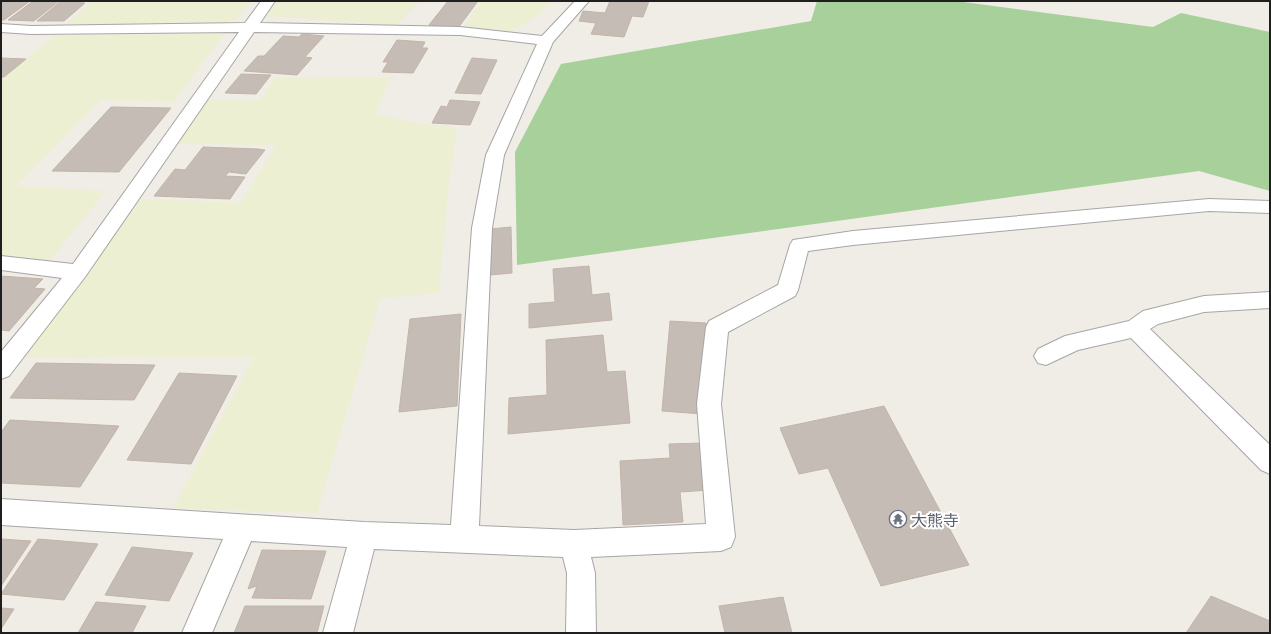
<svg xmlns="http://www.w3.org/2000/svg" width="1271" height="634" font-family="Lato,'Noto Sans JP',sans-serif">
<rect width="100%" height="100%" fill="#f0ede6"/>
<!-- farmland -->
<g fill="#ecefd1">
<path d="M92 1H251L235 21 65 25Z"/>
<path d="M277 1H419L397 25 267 16Z"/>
<path d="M480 1H552L539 15 516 29 507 32 465 27Z"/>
<path d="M224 34 173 103 101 100 16 186 105 191 49 262 1 257V80L56 35Z"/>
<path d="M391 77 375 114 411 122 457 128 449 183 439 293 380 299 317 513 173 508 254 357 22 358 142 199 241 203 276 145 177 144 209 99 259 101 276 78Z"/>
</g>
<!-- forest -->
<path fill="#a8d09a" d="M817 1H956L1153 27 1181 13 1270 32V191L1199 171 517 265 515 152 561 64 811 21Z"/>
<!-- building -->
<g fill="#c5bcb5" stroke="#c2b4a8">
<path d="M1 1H30L4 20H1Z"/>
<path d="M33 1H59L34 21 8 20Z"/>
<path d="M61 1H84L81 3H85L64 21H37Z"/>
<path d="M448 1H478L458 28 429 25Z"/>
<path d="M610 1H649L643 17 632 16 624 37 591 34 596 23 579 21 583 11 605 13Z"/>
<path d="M302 34 324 36 305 57 312 58 297 75 244 71 258 56H264L283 36 299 37Z"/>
<path d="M397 40 425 42 422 48H428L413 73 382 72 388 62H383Z"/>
<path d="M1 58 26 59 4 77H1Z"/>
<path d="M472 58 497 60 481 94 455 93Z"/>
<path d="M241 74 271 75 256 94 225 93Z"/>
<path d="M450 100 480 102 470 125 432 123 441 106 447 107Z"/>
<path d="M111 107 171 108 119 172 52 171Z"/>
<path d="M203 147 258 149 265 150 246 174 229 172 225 176 245 177 230 199 154 196 175 169 185 170Z"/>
<path d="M511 227 512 273 490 275V229Z"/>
<path d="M589 266 592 295 609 293 612 320 529 328V304L555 302 553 269Z"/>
<path d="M1 276 43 279 34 288 45 289 9 331 1 330Z"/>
<path d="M461 314 457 406 399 412 410 319Z"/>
<path d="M670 321 706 323 702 414 662 411Z"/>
<path d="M603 335 607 372 625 371 630 423 508 434 509 398 547 395 546 340Z"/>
<path d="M36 363 155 365 134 400 10 398Z"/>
<path d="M179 373 237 376 191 464 127 460Z"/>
<path d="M884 406 969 565 881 586 828 468 799 474 780 428Z"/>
<path d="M10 420 119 426 80 487 1 483V432Z"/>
<path d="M703 443 710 490 680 492 683 522 623 525 620 461 670 458 669 444Z"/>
<path d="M1 539 31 541 1 586Z"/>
<path d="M38 539 98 544 64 600 1 594Z"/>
<path d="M132 547 193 553 169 601 105 595Z"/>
<path d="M262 550 326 551 311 599 252 598 257 586 248 589Z"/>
<path d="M1211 596 1270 621V633H1186Z"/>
<path d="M783 597 792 633H725L719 606Z"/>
<path d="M96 602 146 606 132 633H78Z"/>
<path d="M245 606H324L317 633H234Z"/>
<path d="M1 608 14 609 1 629Z"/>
</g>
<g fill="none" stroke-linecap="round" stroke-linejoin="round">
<defs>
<g id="minor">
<path d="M261 1H275L260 23 460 27 542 36 575 1H589L553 42 504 155 492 228 479 526 574 530 706 524 697 404 706 327 709 321 778 285 790 245 793 240 853 231 1209 199 1270 201V213L1209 211 853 245 808 251 798 290 795 296 728 332 721 404 735 537 731 547 721 551 591 557 595 573 596 633H566L567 573 563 557 374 549 353 633H323L347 547 251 541 212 633H182L223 539 1 525V499L364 522 451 525 472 228 486 155 537 44 460 35 254 32 85 277 9 376 1 379V352L62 278 1 270V256L73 264 239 32 31 34 1 32V24L31 26 245 23Z"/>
<path d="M1270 292V308L1204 312 1158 324 1150 329 1270 445V474L1261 470 1131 338 1078 350 1046 365 1038 363 1034 356 1038 349 1065 336 1129 321 1143 311 1151 309 1204 296Z"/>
</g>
</defs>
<!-- minor casing -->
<use href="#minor" stroke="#a6a6a6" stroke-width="2"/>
<!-- minor -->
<use href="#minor" fill="#fff" fill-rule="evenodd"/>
</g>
<!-- icons -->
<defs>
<symbol id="temple-ring" viewBox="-11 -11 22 22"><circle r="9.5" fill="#fff" stroke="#6b7280" stroke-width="1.5"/><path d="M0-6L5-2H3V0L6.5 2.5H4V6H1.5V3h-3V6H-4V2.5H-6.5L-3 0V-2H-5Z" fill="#6b7280"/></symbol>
</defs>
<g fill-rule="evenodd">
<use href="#temple-ring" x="888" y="509" width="20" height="20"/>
</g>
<g text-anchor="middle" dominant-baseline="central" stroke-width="4" stroke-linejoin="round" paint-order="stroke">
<!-- near-worship labels -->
<g font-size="16" fill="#5b616d" stroke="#fff" text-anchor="start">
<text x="911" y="519">大熊寺</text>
</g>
</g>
<!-- border -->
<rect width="1271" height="634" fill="none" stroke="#1f1f1f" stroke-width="4"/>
</svg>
